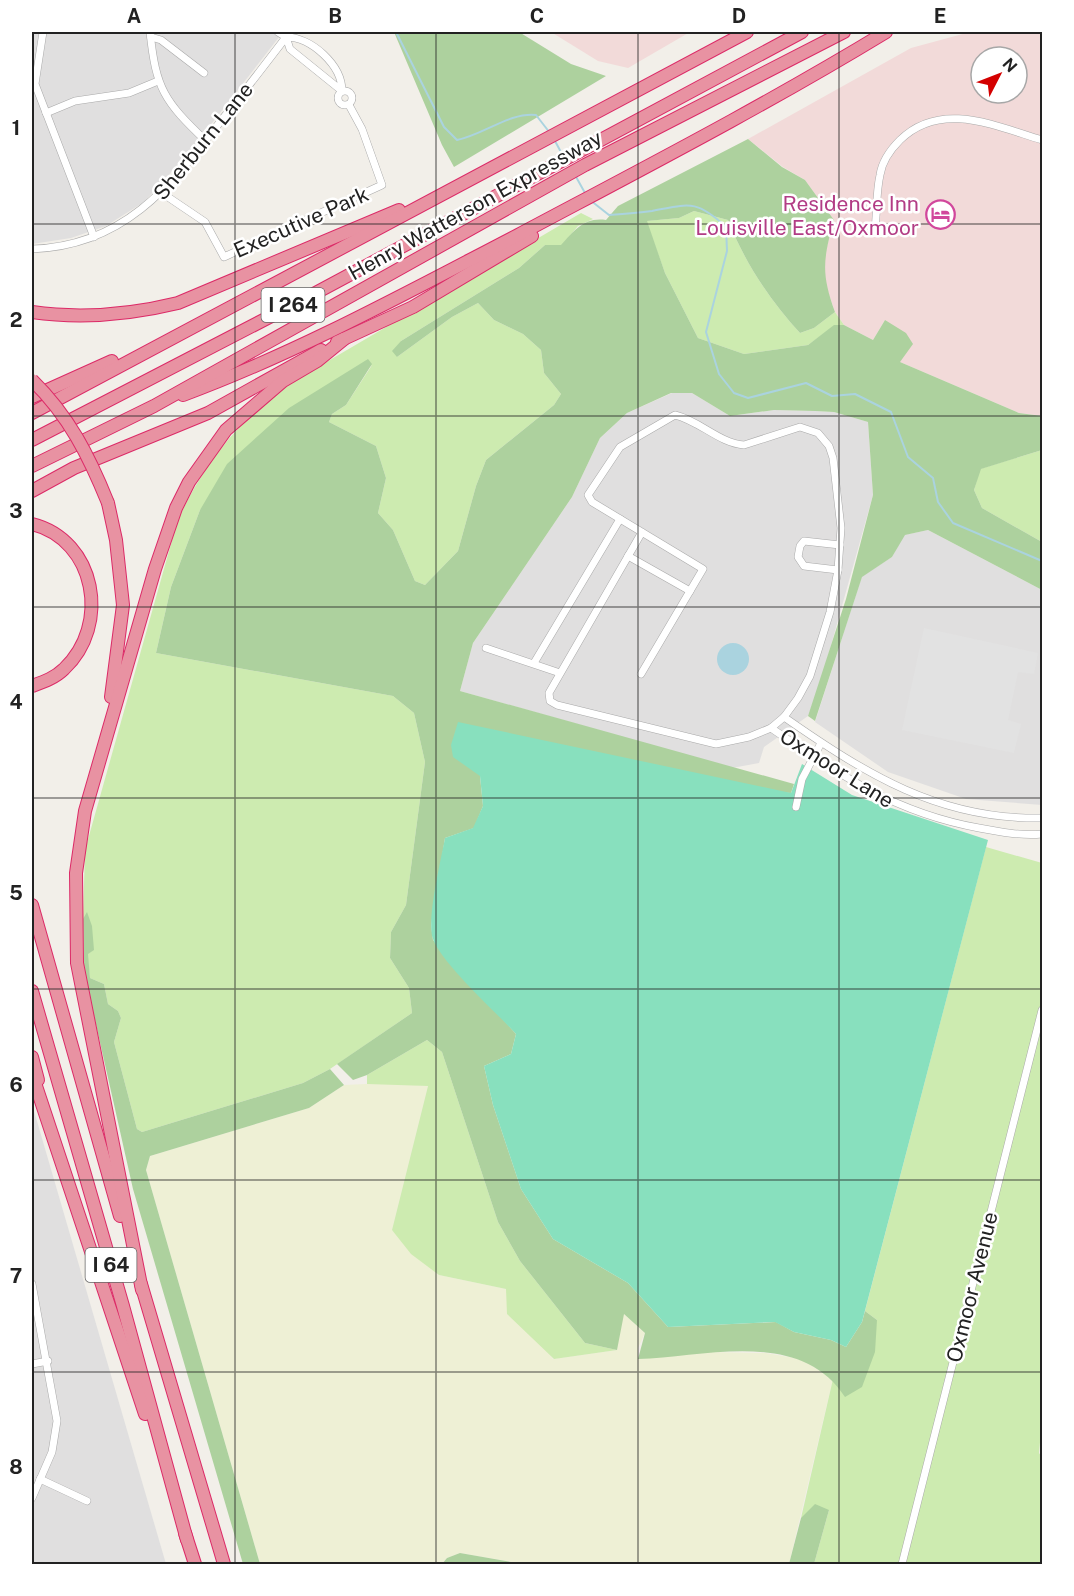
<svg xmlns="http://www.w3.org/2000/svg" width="1074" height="1596" font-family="'Public Sans',sans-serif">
<rect width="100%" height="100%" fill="#f2efe9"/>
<!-- residential -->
<g fill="#e0dfdf">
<path d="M32 32H283L188 154 144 202 106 226 71 238 32 244Z"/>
<path d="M672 393H692L730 416 774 410 815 411 834 412 868 422 873 495 821 681 808 716 764 747 759 763 732 768 460 691 473 643 572 497 600 438 627 413Z"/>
<path d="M928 530 1042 590V805L966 799 888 772 815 722 862 576 892 557 904 535Z"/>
<path d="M32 1104 166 1564H32Z"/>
</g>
<!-- commercial -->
<g fill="#f2dad9" fill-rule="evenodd">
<path d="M551 32H690L628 68 598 61Z"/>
<path d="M970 32H1042V416L1019 413 900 362 885 320 873 340 844 325 835 312 825 283V254L834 220 805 180 783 167 748 139 911 48ZM981 57H1017V93H981Z"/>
</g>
<!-- farmland -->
<path fill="#eef0d5" d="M389 1083 428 1086 392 1230 439 1275 506 1289 553 1359 616 1350 623 1313 645 1333 638 1348V1359L708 1352 766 1353 801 1359 833 1379 789 1564H522L460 1553 447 1558 442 1564H260L146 1170 150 1156 309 1108 344 1085Z"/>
<!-- grass -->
<g fill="#cdebb0">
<path d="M694 211 728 220C744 261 770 301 800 333L814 328 835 312 844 325 834 326 808 345 744 354 698 338 665 273 646 221 679 218Z"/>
<path d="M581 213 593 219 578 226 561 246 545 245 519 268 401 341 397 357 452 317 478 303 494 320 523 334 541 350 544 373 561 394 554 405 486 460 476 486 458 551 425 585 415 581 393 530 378 513 386 478 376 446 329 422 332 414 346 405 372 365 200 510 171 587 156 653 393 696 414 713 425 762 406 905 391 932 390 958 409 988 412 1013 330 1069 303 1083 142 1132 137 1129 114 1042 121 1018 118 1011 108 1004 104 984 90 978 83 919 85 850 178 519C210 455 236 424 294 381Z"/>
<path d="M1042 450V542L982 508 974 490 980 469Z"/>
<path d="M986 847 1042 863V1421L1039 1453 1042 1457V1564H814L829 1510 801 1518 833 1379 877 1320 865 1311Z"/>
<path d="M427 1040 442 1052 498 1222 520 1261 585 1343 617 1350 554 1359 507 1314 506 1289 439 1275 411 1254 392 1230 428 1086 367 1084V1075Z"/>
</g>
<!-- forest -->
<g fill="#add19e">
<path d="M394 32H519L571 64 606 76 454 167 442 145Z"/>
<path d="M748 139 782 167 805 180 834 220C823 260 821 273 835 312L814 328 800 333C770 301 744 261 728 220L694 211 679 218 647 221 665 273 698 338 744 354 808 345 834 325H844L873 340 885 320 906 333 913 344 900 362 1019 413 1042 416V450L981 469 974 490 982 508 1042 542V590L928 530 905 535 892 557 862 577 815 721 808 716 846 599 873 495 868 422 834 412 815 411 774 410 730 416 692 393H671L627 413 600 438 572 497 473 643 460 691 794 784 791 793 480 776 483 806 474 828 445 838 431 925 433 940 516 1034 511 1054 484 1066 493 1105 521 1189 553 1239 628 1283 668 1327 776 1322 794 1332 831 1340 846 1347 862 1322 865 1311 877 1320 875 1352 862 1387 845 1397C800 1328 706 1357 638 1359L645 1333 624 1314 617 1350 585 1343 520 1261 498 1222 442 1052 427 1040 367 1075 353 1080 337 1064 412 1013 409 988 390 958 391 932 406 905 425 762 414 713 393 696 156 653 171 587 200 510 227 464 289 408 368 359 372 364 346 405 332 414 329 422 376 446 386 478 378 513 393 530 415 581 425 585 458 551 476 486 486 460 554 405 561 394 544 373 541 350 523 334 494 320 478 303 452 317 397 357 392 351 401 341 519 268 545 245H561C575 230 584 217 606 220L618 206Z"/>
<path d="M87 912 92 926 94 950 88 954 90 978 104 984 108 1004 118 1011 121 1018 114 1042 137 1129 142 1132 303 1083 330 1069 344 1085 309 1108 150 1156 146 1170 260 1564H243L133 1189 84 971 83 919Z"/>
<path d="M815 1504 829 1510 814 1564H789L801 1518Z"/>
<path d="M460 1553 522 1564H442L447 1558Z"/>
</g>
<!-- pitch -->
<path fill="#88e0be" d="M458 722 791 793 802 764 852 795 988 840 862 1322 846 1347 831 1340 794 1332 775 1322 668 1327 628 1283 553 1239 521 1189 493 1105 484 1066 511 1054 516 1034C496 1012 442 964 433 939 426 921 441 860 445 838L473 828 483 806 480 776 453 757 451 745Z"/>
<!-- parking -->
<path fill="#e2e2e2" d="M924 628 1038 653 1034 674 1018 672 1008 720 1021 724 1014 753 902 730Z"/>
<!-- water -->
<circle fill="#aad3df" cx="733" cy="659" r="16"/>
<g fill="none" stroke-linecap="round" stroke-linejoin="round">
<!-- stream -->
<g stroke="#aad3df" stroke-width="2">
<path d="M396 32 444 127 457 140C483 135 510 112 536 115L550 133"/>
<path d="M555 141 562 154"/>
<path d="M575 175 585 193"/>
<path d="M590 200 609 215C624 214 638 213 652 211 689 204 696 199 726 227L727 251 706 332 719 374 734 393 748 398 806 383 832 396 855 394 891 412 908 457 933 478 938 502 953 523 1042 561"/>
</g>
<defs>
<g id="street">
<path d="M43 32 35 84 94 237"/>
<path d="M150 32C156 89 164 101 206 141"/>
<path d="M278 32 286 37"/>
<path d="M151 37 161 40 204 73"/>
<path d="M286 37C311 37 342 65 342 91L290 49Z"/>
<circle cx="345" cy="98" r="7"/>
<path d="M46 113 75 101 129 93 158 81"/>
<path d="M162 193 205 222 224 257 382 185 362 129 349 105"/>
<path d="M875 230C877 212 876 193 880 175 882 161 890 150 900 140 941 100 995 126 1042 140"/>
<path d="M32 249C123 246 169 188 220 122 244 92 267 62 290 32"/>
<path d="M628 556 690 591"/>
<path d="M838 570 804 566 798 557 800 546 804 541 840 545"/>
<path d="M486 648 560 673"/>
<path d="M534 663 620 519"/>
<path d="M641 674 703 569 592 502 588 495 620 447 675 415C700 421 719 443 744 445L800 427 818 433 829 446 833 458 841 528 838 570 830 612 810 676 798 698 784 717 771 728 749 737 716 744 557 705 550 701 549 693 642 532"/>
<path d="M784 717C866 774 939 820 1042 818"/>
<path d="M771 728C839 775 896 813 979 828 1000 832 1021 836 1042 834"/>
<path d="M796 807 802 779 821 743"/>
<path d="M32 1284 57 1421 52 1452 32 1498"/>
<path d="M32 1364 48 1361"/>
<path d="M40 1479 87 1501"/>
<path d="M902 1564 1042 1010"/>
</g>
<g id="highway">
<path d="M32 312C81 319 129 315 178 303L399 210"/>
<path d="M337 342 413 307 532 236"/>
<path d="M183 395C299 352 408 292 518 235 642 169 766 105 886 32"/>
<path d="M32 397 112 361"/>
<path d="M32 413 747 32"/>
<path d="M32 440 310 296 802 32"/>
<path d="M32 466 154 406 585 165 844 32"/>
<path d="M32 491 74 468 208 413 321 350"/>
<path d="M108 503 116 540 123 605 111 697"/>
<path d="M32 524C96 540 111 625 64 669 55 678 43 682 32 686"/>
<path d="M32 905 120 1216"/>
<path d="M32 991 123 1306 187 1540"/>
<path d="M32 1057 38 1080"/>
<path d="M32 1074 145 1414"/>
<path d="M141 1284 224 1564"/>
<path d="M142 1290 77 963 76 873 85 811 155 569 176 508 189 482 226 430 283 381 317 361 344 339"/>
<path d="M185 1533 195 1564"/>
</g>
</defs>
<!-- street casing -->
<use href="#street" stroke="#a9a9a9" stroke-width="8"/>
<!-- highway casing -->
<use href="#highway" stroke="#dc2a67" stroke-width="14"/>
<!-- street -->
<use href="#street" stroke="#fff" stroke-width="7"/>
<!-- highway -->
<use href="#highway" stroke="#e892a2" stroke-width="12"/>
<defs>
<path id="highway-bridge" d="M32 380C69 416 89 456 108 503"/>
</defs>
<!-- highway-bridge casing -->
<use href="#highway-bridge" stroke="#dc2a67" stroke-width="14" stroke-linecap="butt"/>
<!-- highway-bridge -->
<use href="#highway-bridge" stroke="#e892a2" stroke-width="12"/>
</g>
<!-- grid -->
<path fill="none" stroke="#222" stroke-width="1.5" stroke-opacity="0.55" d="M235 32V1564M436 32V1564M638 32V1564M839 32V1564M32 224H1042M32 416H1042M32 607H1042M32 798H1042M32 989H1042M32 1180H1042M32 1372H1042"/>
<!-- icons -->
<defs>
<symbol id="hotel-ring" viewBox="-11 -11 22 22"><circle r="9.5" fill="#fff" stroke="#d1479c" stroke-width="1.5"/><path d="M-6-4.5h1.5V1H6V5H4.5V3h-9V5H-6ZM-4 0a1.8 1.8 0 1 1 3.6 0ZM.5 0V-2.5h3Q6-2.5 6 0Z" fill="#d1479c"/></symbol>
</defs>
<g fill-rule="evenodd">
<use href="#hotel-ring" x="924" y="198" width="33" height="33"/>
</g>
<g text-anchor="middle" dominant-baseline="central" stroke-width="5" stroke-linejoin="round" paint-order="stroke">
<!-- shield labels -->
<g fill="#fff" stroke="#646464" stroke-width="1.5">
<rect x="261.5" y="288" width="63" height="34" rx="4.5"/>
<rect x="85.5" y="1248" width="51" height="34" rx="4.5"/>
</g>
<g font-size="20" font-weight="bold" fill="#222">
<text x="293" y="305">I 264</text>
<text x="111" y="1265">I 64</text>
</g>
<!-- street labels -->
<g font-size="21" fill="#222" stroke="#fff">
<text transform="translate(203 141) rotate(-51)">Sherburn Lane</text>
<text transform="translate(475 205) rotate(-29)">Henry Watterson Expressway</text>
<text transform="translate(301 222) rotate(-24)">Executive Park</text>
<text transform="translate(837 768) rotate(32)">Oxmoor Lane</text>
<text transform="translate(972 1287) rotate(-76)">Oxmoor Avenue</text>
</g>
<!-- hotel labels -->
<g font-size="21" fill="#b23c85" stroke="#fff" text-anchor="end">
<text x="919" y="203">Residence Inn<tspan x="919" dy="24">Louisville East/Oxmoor</tspan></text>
</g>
</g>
<!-- border -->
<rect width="1074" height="1596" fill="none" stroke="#ffffff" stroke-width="66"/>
<!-- north arrow -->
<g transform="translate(999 75) rotate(48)"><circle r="28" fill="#ffffff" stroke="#a7a7a7" stroke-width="1.5"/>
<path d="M0-4.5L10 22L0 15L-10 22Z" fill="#d40000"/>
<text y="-9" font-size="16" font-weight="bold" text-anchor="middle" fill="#222222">N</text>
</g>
<rect x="33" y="33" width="1008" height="1530" fill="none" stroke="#222" stroke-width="2"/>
<g font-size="20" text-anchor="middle" font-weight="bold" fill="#222">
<text x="134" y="23">A</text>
<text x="335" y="23">B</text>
<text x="537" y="23">C</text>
<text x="739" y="23">D</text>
<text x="940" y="23">E</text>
<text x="16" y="135">1</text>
<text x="16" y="327">2</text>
<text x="16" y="518">3</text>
<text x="16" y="709">4</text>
<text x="16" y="900">5</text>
<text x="16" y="1092">6</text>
<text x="16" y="1283">7</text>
<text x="16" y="1474">8</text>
</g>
</svg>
